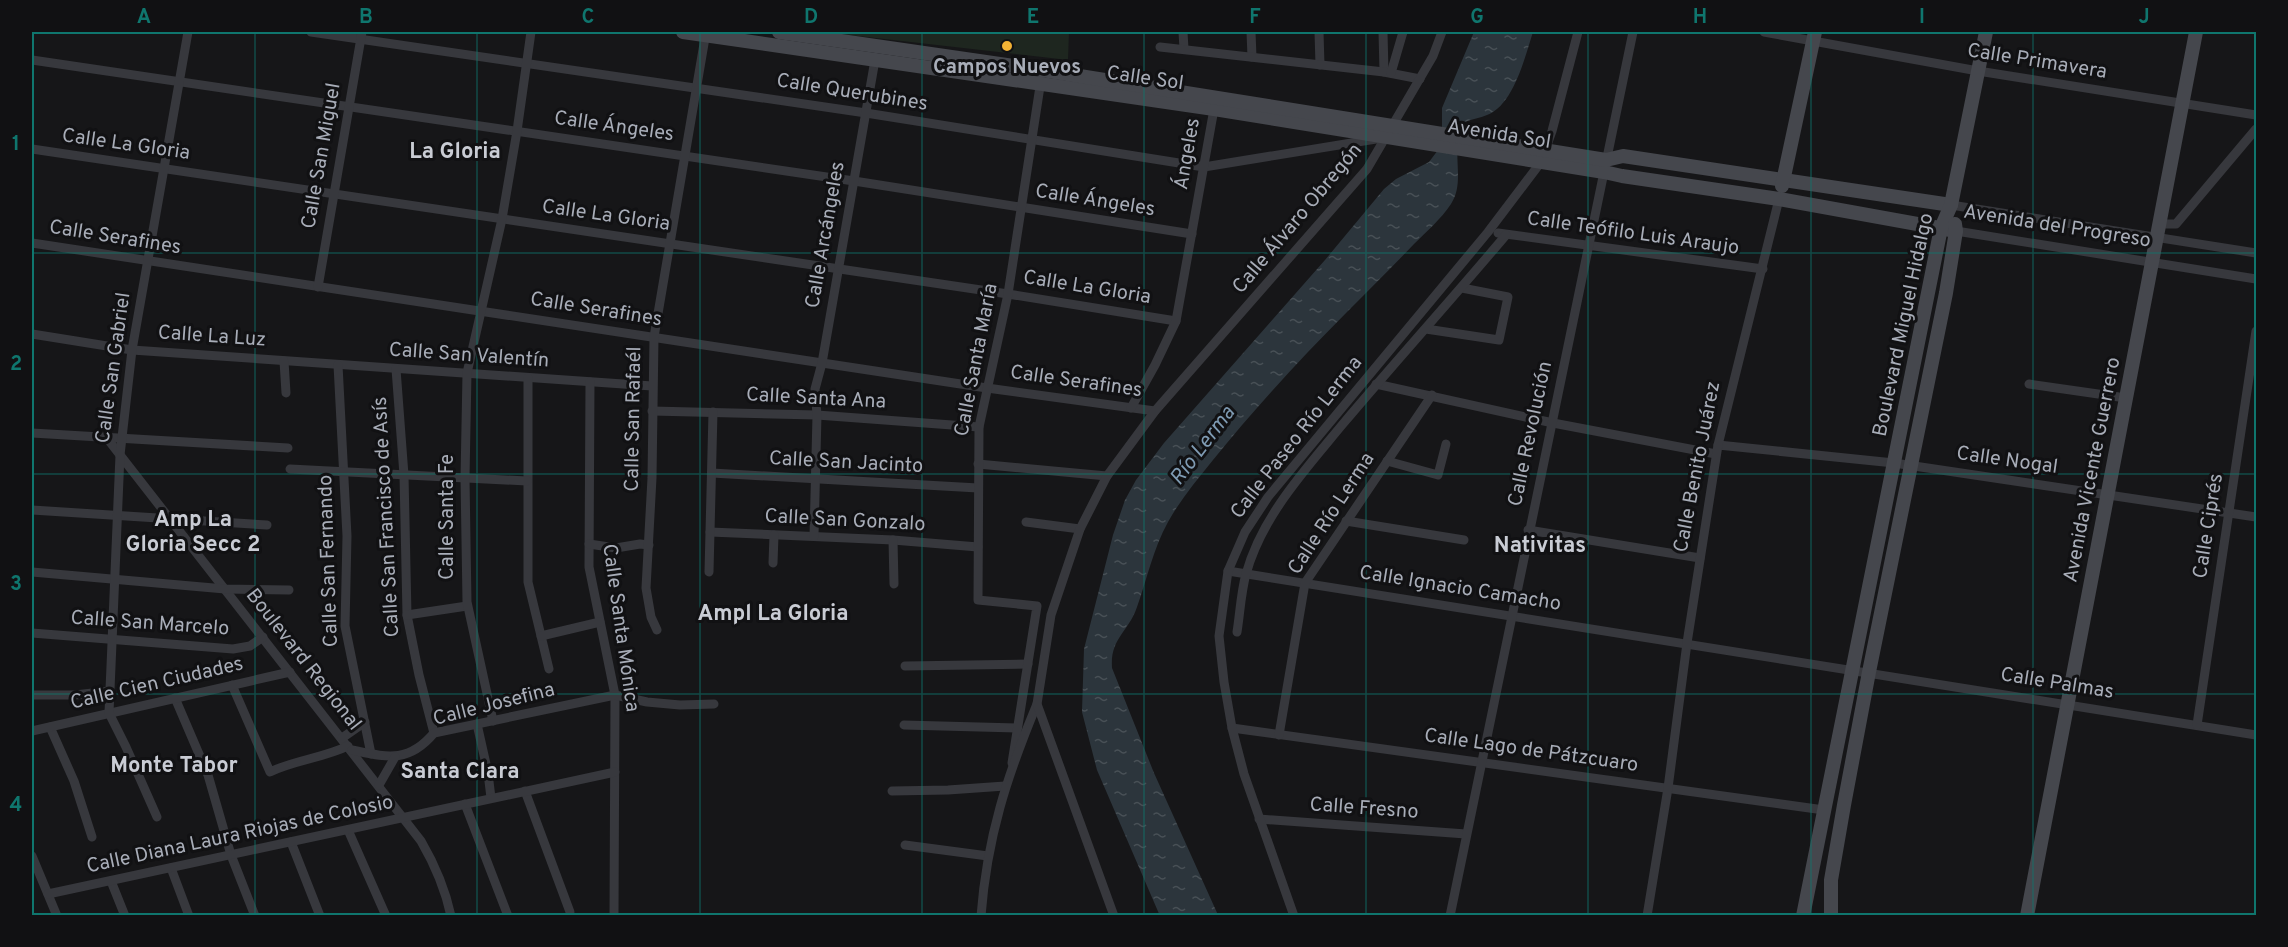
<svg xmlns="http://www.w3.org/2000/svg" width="2288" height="947" font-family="Overpass,sans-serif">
<defs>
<pattern id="water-ripples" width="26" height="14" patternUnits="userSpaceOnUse" patternTransform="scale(1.5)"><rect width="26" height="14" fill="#2c353c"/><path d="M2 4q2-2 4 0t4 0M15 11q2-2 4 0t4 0" fill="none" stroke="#485056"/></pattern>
</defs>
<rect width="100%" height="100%" fill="#161618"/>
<!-- green -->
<path fill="#1e261f" d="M823 32H1069L1068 60Z"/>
<!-- water -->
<path fill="url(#water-ripples)" d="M1474 32H1533C1525 56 1514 105 1487 115 1480 118 1472 119 1465 122 1448 148 1467 180 1451 204 1441 219 1426 232 1414 244 1392 267 1369 290 1347 312 1300 359 1255 408 1213 460 1197 480 1180 500 1168 522 1153 549 1147 579 1137 607 1128 633 1110 638 1112 668L1154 773 1218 915 1160 916 1097 770 1082 712 1084 649 1113 535 1125 500 1136 480 1164 443 1325 260 1384 189 1396 179 1429 162 1438 150 1442 136V108Z"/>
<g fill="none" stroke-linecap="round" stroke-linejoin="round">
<!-- street -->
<g stroke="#37383d" stroke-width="9">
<path d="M311 32 866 113 1204 167 1376 139"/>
<path d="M1183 32 1184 49"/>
<path d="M1251 32 1252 57"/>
<path d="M1319 32 1320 65"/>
<path d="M1383 32 1384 72"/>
<path d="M1764 32 1978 71 2256 115"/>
<path d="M1160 47 1384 72 1420 79"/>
<path d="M32 60 854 181 1192 234"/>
<path d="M1391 73 1403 32"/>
<path d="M32 149 1008 294 1176 321"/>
<path d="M1951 205 2256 253"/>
<path d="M2160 224H2176L2256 129"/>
<path d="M1956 231 2256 279"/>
<path d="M1498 233 1763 269"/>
<path d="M32 243 987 388 1155 411"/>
<path d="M318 287 362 32"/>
<path d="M1426 329 1499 340 1508 297 1462 288"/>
<path d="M32 334 132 350 652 386"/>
<path d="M284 361 286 393"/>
<path d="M338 365 347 536 345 626 371 754"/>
<path d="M396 369 404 475 407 615 419 675 434 733"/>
<path d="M528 378V582L549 669"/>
<path d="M590 382 589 567 615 695 614 916"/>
<path d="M1376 384 1553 423 1716 454"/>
<path d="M2029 384 2126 398"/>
<path d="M1131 408 1155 365 1176 321 1214 109"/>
<path d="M652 411 817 415 979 427"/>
<path d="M32 433 288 448"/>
<path d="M106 437 421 841C435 865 445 888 451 916"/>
<path d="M1718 445 1894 463 2256 517"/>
<path d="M1387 461 1438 475 1446 444"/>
<path d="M978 464 1107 476"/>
<path d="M290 469 527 481"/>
<path d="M712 473 978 488"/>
<path d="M32 510 267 525"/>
<path d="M1346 521 1464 540"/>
<path d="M1026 522 1080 529"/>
<path d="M1528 530 1700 558"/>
<path d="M710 532 893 540 978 547"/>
<path d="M814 536 817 415 815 389 822 363 875 60"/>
<path d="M893 540 894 584"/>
<path d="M589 544 616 548 640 544 649 545"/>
<path d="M773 563 774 535"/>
<path d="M1228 571 2256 735"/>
<path d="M32 572 225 589 289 590"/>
<path d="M709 572 713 412"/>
<path d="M407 615 467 606"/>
<path d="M657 630 651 617 646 588 652 478 654 337 706 32"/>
<path d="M1237 632C1240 613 1241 592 1246 574 1262 516 1305 470 1342 425 1396 361 1452 299 1506 235"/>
<path d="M32 633 233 649 250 646 263 637"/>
<path d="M541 636 600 622"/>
<path d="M905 666 1028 664"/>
<path d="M232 685 270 772C295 760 323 758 348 746"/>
<path d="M32 695H75L110 691"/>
<path d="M175 698 208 775 231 855 255 916"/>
<path d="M493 721 467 602 465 478 467 373 502 219 517 131 531 32"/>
<path d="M477 724 488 773 491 798"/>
<path d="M904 725 1017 728"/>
<path d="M2197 725 2256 331"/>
<path d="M50 727 74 781 92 837"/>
<path d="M1232 728 1824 810"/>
<path d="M32 731 290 672"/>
<path d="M1279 735 1305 583 1432 395"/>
<path d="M342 738 365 722"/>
<path d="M352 750C386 757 408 764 434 733L615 695 647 702 680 705 714 704"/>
<path d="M1012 763 1037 606 978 600 979 427 1008 294 1041 80"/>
<path d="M379 785 395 757"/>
<path d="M525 791 570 912"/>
<path d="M892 791 948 790 1005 786"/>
<path d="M465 804 508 916"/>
<path d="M157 817 126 747 109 713 120 455 132 350 188 32"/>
<path d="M1259 819 1466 834"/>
<path d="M348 830 386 916"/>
<path d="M291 842 320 916"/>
<path d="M905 845 988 856"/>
<path d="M32 856 57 916"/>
<path d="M171 868 189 916"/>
<path d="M111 881 125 916"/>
<path d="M48 894 615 772"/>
<path d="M981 916C987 837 1007 776 1037 704"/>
<path d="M1114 916 1037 704 1051 615 1080 529 1107 476 1155 411 1367 169 1433 56 1442 32"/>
<path d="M1294 916 1244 774 1232 728 1224 682 1219 636 1228 571 1245 532 1268 497 1488 232 1541 162 1552 131 1578 32"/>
<path d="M1450 916 1633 32"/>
<path d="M1647 916 1668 788 1687 643 1718 445 1779 199"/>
</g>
<!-- secondary -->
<g stroke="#45474d" stroke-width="14">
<path d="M683 32 1214 109 1604 172 1622 176 1779 199 1956 231"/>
<path d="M779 32 1042 70 1606 160 1623 156 1951 205"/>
<path d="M1782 186 1815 32"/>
<path d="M1803 916 1941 228 1951 205 1986 32"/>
<path d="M1831 916V880L1844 805 1869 672 1946 293 1956 231 1955 224"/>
<path d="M2027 916 2196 32"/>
</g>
</g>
<!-- grid -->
<path fill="none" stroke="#0f766e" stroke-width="1.5" stroke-opacity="0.55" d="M255 32V916M477 32V916M700 32V916M922 32V916M1144 32V916M1366 32V916M1588 32V916M1811 32V916M2033 32V916M32 253H2256M32 474H2256M32 694H2256"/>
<!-- markers -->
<circle fill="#f2b134" stroke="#111113" stroke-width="2" cx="1007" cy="46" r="6"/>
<g text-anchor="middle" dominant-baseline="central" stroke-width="6" stroke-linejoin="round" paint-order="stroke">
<!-- street labels -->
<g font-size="20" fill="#a8adb8" stroke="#111113">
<text transform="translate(2037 62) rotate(9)">Calle Primavera</text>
<text transform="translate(1145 79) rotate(8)">Calle Sol</text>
<text transform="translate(852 93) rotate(9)">Calle Querubines</text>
<text transform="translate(614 127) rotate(8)">Calle Ángeles</text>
<text transform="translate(1499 135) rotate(9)">Avenida Sol</text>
<text transform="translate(126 145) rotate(8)">Calle La Gloria</text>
<text transform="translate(1188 154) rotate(-80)">Ángeles</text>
<text transform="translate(322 156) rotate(-80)">Calle San Miguel</text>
<text transform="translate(1095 201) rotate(9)">Calle Ángeles</text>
<text transform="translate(606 216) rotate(8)">Calle La Gloria</text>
<text transform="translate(1298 219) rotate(-50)">Calle Álvaro Obregón</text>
<text transform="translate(2057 227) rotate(9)">Avenida del Progreso</text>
<text transform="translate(1633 234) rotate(8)">Calle Teófilo Luis Araujo</text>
<text transform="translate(826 235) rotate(-80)">Calle Arcángeles</text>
<text transform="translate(115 238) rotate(9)">Calle Serafines</text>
<text transform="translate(1087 288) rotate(9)">Calle La Gloria</text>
<text transform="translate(596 310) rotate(9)">Calle Serafines</text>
<text transform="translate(1904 325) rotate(-78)">Boulevard Miguel Hidalgo</text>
<text transform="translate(212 337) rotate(4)">Calle La Luz</text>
<text transform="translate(469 356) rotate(4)">Calle San Valentín</text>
<text transform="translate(977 360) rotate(-79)">Calle Santa María</text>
<text transform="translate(114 368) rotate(-82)">Calle San Gabriel</text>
<text transform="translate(1076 382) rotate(8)">Calle Serafines</text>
<text transform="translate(816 399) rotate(3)">Calle Santa Ana</text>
<text transform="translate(634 419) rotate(-89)">Calle San Rafaél</text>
<text transform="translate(1531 434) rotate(-78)">Calle Revolución</text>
<text transform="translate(1297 438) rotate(-52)">Calle Paseo Río Lerma</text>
<text transform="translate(2007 461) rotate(8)">Calle Nogal</text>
<text transform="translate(846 463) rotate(3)">Calle San Jacinto</text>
<text transform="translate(1698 467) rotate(-79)">Calle Benito Juárez</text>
<text transform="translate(2093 470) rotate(-79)">Avenida Vicente Guerrero</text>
<text transform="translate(1332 514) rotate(-57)">Calle Río Lerma</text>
<text transform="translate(387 517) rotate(-93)">Calle San Francisco de Asís</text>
<text transform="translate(448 517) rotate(-90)">Calle Santa Fe</text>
<text transform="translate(845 521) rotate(3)">Calle San Gonzalo</text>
<text transform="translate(2209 526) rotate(-81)">Calle Ciprés</text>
<text transform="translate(329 561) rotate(-92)">Calle San Fernando</text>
<text transform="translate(1460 589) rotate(9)">Calle Ignacio Camacho</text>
<text transform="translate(150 624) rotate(4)">Calle San Marcelo</text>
<text transform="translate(620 628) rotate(82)">Calle Santa Mónica</text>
<text transform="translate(303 660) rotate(52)">Boulevard Regional</text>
<text transform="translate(157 684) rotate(-13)">Calle Cien Ciudades</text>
<text transform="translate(2057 684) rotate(9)">Calle Palmas</text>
<text transform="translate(494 705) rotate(-14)">Calle Josefina</text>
<text transform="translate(1531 751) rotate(8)">Calle Lago de Pátzcuaro</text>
<text transform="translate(1364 809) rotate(4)">Calle Fresno</text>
<text transform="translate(240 835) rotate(-12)">Calle Diana Laura Riojas de Colosio</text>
</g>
<!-- poi labels -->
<g font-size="20" font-weight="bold" fill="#a8adb8" stroke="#111113">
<text x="1007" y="68">Campos Nuevos</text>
</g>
<!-- water labels -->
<g font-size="21" font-style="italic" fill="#7f9bb3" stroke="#111113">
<text transform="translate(1203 446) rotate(-53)">Río Lerma</text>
</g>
<!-- quarter labels -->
<g font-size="22" font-weight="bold" fill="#c9ccd4" stroke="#111113">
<text x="455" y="152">La Gloria</text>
<text x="193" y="520">Amp La<tspan x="193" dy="25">Gloria Secc 2</tspan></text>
<text x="1540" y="546">Nativitas</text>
<text x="773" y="614">Ampl La Gloria</text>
<text x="174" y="766">Monte Tabor</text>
<text x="460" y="772">Santa Clara</text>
</g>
</g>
<!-- border -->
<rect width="2288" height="947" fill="none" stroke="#111113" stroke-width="66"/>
<rect x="33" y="33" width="2222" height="881" fill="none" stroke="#0f766e" stroke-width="2"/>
<g font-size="20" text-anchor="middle" font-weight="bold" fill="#0f766e">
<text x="144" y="23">A</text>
<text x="366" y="23">B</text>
<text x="588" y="23">C</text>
<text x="811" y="23">D</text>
<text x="1033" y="23">E</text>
<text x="1255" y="23">F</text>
<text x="1477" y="23">G</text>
<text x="1700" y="23">H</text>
<text x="1922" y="23">I</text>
<text x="2144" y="23">J</text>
<text x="16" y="150">1</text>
<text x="16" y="370">2</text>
<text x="16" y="590">3</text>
<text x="16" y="811">4</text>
</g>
</svg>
